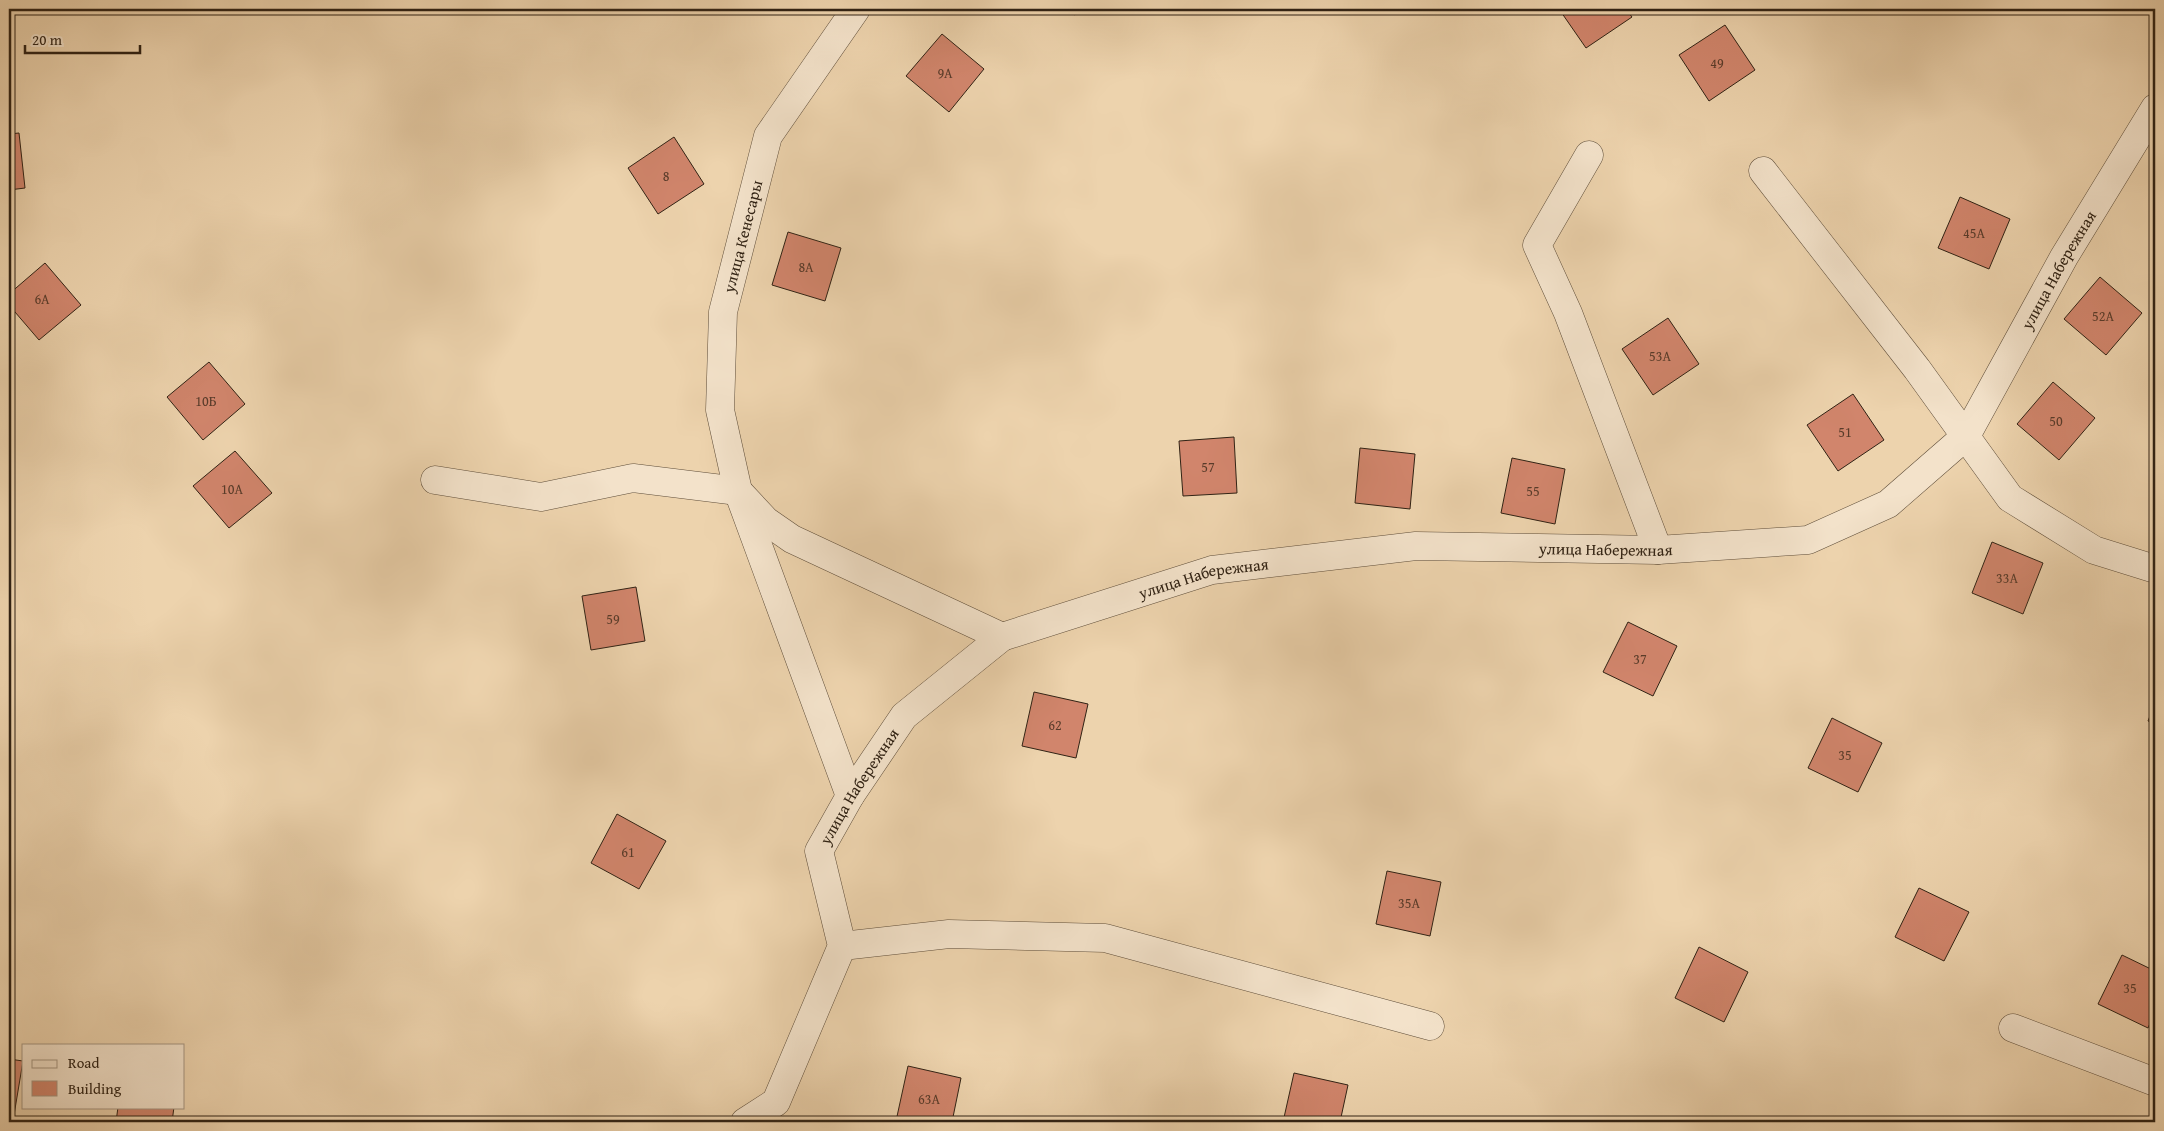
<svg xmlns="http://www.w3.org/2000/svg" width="2164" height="1131" font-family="'Gentium Book Plus',serif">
<rect width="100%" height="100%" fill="#edd3ad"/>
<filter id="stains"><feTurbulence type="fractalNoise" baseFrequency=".004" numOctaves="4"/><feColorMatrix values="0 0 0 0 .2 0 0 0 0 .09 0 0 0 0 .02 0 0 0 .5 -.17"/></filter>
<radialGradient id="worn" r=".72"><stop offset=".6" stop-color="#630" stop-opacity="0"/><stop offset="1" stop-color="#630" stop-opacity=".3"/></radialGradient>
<!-- building -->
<g fill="#d1856c" stroke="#302214">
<path d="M1067 9H1080L1075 15Z"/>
<path d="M1559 9H1626L1632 17 1586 48Z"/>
<path d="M1725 25 1755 70 1709 101 1679 55Z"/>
<path d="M942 34 984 69 949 112 906 76Z"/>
<path d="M19 133 25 188 9 190V134Z"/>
<path d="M674 137 704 184 658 214 628 168Z"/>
<path d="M1960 197 2010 219 1989 269 1938 248Z"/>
<path d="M788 232 841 248 825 301 772 285Z"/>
<path d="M45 263 81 305 39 340 9 305V294Z"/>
<path d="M2100 277 2142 313 2106 355 2064 319Z"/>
<path d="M1668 318 1699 364 1653 395 1622 349Z"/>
<path d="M209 362 245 404 203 440 167 397Z"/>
<path d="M2053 382 2095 418 2059 460 2017 424Z"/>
<path d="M1853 394 1884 440 1838 471 1807 425Z"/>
<path d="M1234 437 1237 493 1183 496 1179 441Z"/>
<path d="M1360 448 1415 454 1410 509 1355 503Z"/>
<path d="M235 451 272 493 229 528 193 486Z"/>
<path d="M1512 458 1565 469 1555 524 1501 513Z"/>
<path d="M1992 542 2043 563 2023 614 1972 593Z"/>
<path d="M636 587 645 641 591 650 582 596Z"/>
<path d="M1628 622 1677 646 1653 696 1603 672Z"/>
<path d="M1034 692 1088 704 1076 758 1022 746Z"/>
<path d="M2155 703V724L2148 721Z"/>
<path d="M1832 718 1882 743 1858 792 1808 768Z"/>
<path d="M617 814 666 841 639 889 591 863Z"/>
<path d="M1387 871 1441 882 1430 936 1376 924Z"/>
<path d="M1919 888 1969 912 1944 961 1895 937Z"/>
<path d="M1699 947 1748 972 1724 1022 1675 998Z"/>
<path d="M2122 955 2155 971V1012L2148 1028 2098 1004Z"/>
<path d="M9 1059 23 1061 14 1115H9Z"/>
<path d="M908 1066 961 1078 952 1122 896 1121Z"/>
<path d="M1294 1073 1348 1085 1340 1122H1283Z"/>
<path d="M118 1107H174L172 1122H116Z"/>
</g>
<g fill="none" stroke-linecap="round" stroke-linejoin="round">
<defs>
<g id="minor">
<path d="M1589 155 1537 245 1568 313 1658 550"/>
<path d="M1763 171 1917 369 2010 498 2094 550 2155 569"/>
<path d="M435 480 541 497 633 478 738 491 766 521 792 539 1002 637"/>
<path id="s1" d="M850 796 738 491 720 410 723 312 768 136 856 9"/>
<path d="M842 946 949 934 1105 938 1430 1026"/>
<path d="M2013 1028 2155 1082"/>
<path id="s2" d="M745 1122 776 1102 842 946 819 851 850 796 904 716 1002 637 1212 570 1416 546 1658 550 1808 540 1888 504 1966 436 2064 257 2155 108"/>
</g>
</defs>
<!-- minor casing -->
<use href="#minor" stroke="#5f4e3a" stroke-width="29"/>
<!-- minor -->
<use href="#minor" stroke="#f3e2ca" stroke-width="28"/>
</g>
<g text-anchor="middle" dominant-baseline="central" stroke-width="5" stroke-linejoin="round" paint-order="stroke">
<!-- number labels -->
<g font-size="14" fill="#583b2a">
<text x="1717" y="63">49</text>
<text x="945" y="73">9А</text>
<text x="666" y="176">8</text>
<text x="1974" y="233">45А</text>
<text x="806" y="267">8А</text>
<text x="42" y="299">6А</text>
<text x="2103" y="316">52А</text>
<text x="1660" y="356">53А</text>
<text x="206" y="401">10Б</text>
<text x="2056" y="421">50</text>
<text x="1845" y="432">51</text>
<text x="1208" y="467">57</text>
<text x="232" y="489">10А</text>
<text x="1533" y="491">55</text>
<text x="2007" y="578">33А</text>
<text x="613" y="619">59</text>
<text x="1640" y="659">37</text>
<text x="1055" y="725">62</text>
<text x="1845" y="755">35</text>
<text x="628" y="852">61</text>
<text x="1409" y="903">35А</text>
<text x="2130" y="988">35</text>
<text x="929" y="1099">63А</text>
</g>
<!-- street labels -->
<g font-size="16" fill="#302214" stroke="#f3e2ca">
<text stroke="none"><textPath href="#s1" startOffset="584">улица Кенесары</textPath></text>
<text stroke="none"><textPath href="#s2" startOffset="1789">улица Набережная</textPath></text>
<text stroke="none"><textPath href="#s2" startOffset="1205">улица Набережная</textPath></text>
<text stroke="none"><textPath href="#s2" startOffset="800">улица Набережная</textPath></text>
<text stroke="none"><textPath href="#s2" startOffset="380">улица Набережная</textPath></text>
</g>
</g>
<!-- margin -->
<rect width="2164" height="1131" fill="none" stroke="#edd3ad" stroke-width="30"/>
<rect x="10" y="10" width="2144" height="1111" fill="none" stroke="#302214" stroke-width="2.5"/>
<rect x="15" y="15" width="2134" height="1101" fill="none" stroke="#302214"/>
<!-- legend -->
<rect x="22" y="1044" width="162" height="65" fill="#f3e2ca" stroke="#a59581"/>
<rect x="32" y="1060" width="25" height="8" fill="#f3e2ca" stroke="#a59581"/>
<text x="68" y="1068" font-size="15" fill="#302214">Road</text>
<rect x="32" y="1081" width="25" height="15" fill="#d1856c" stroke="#a59581"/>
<text x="68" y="1094" font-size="15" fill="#302214">Building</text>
<!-- scale -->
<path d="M25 45v8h115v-8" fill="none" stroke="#302214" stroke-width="2.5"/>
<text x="32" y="45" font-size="15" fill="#302214" stroke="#f3e2ca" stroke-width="4" paint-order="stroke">20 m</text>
<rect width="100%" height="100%" filter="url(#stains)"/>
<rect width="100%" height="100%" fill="url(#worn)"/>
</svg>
